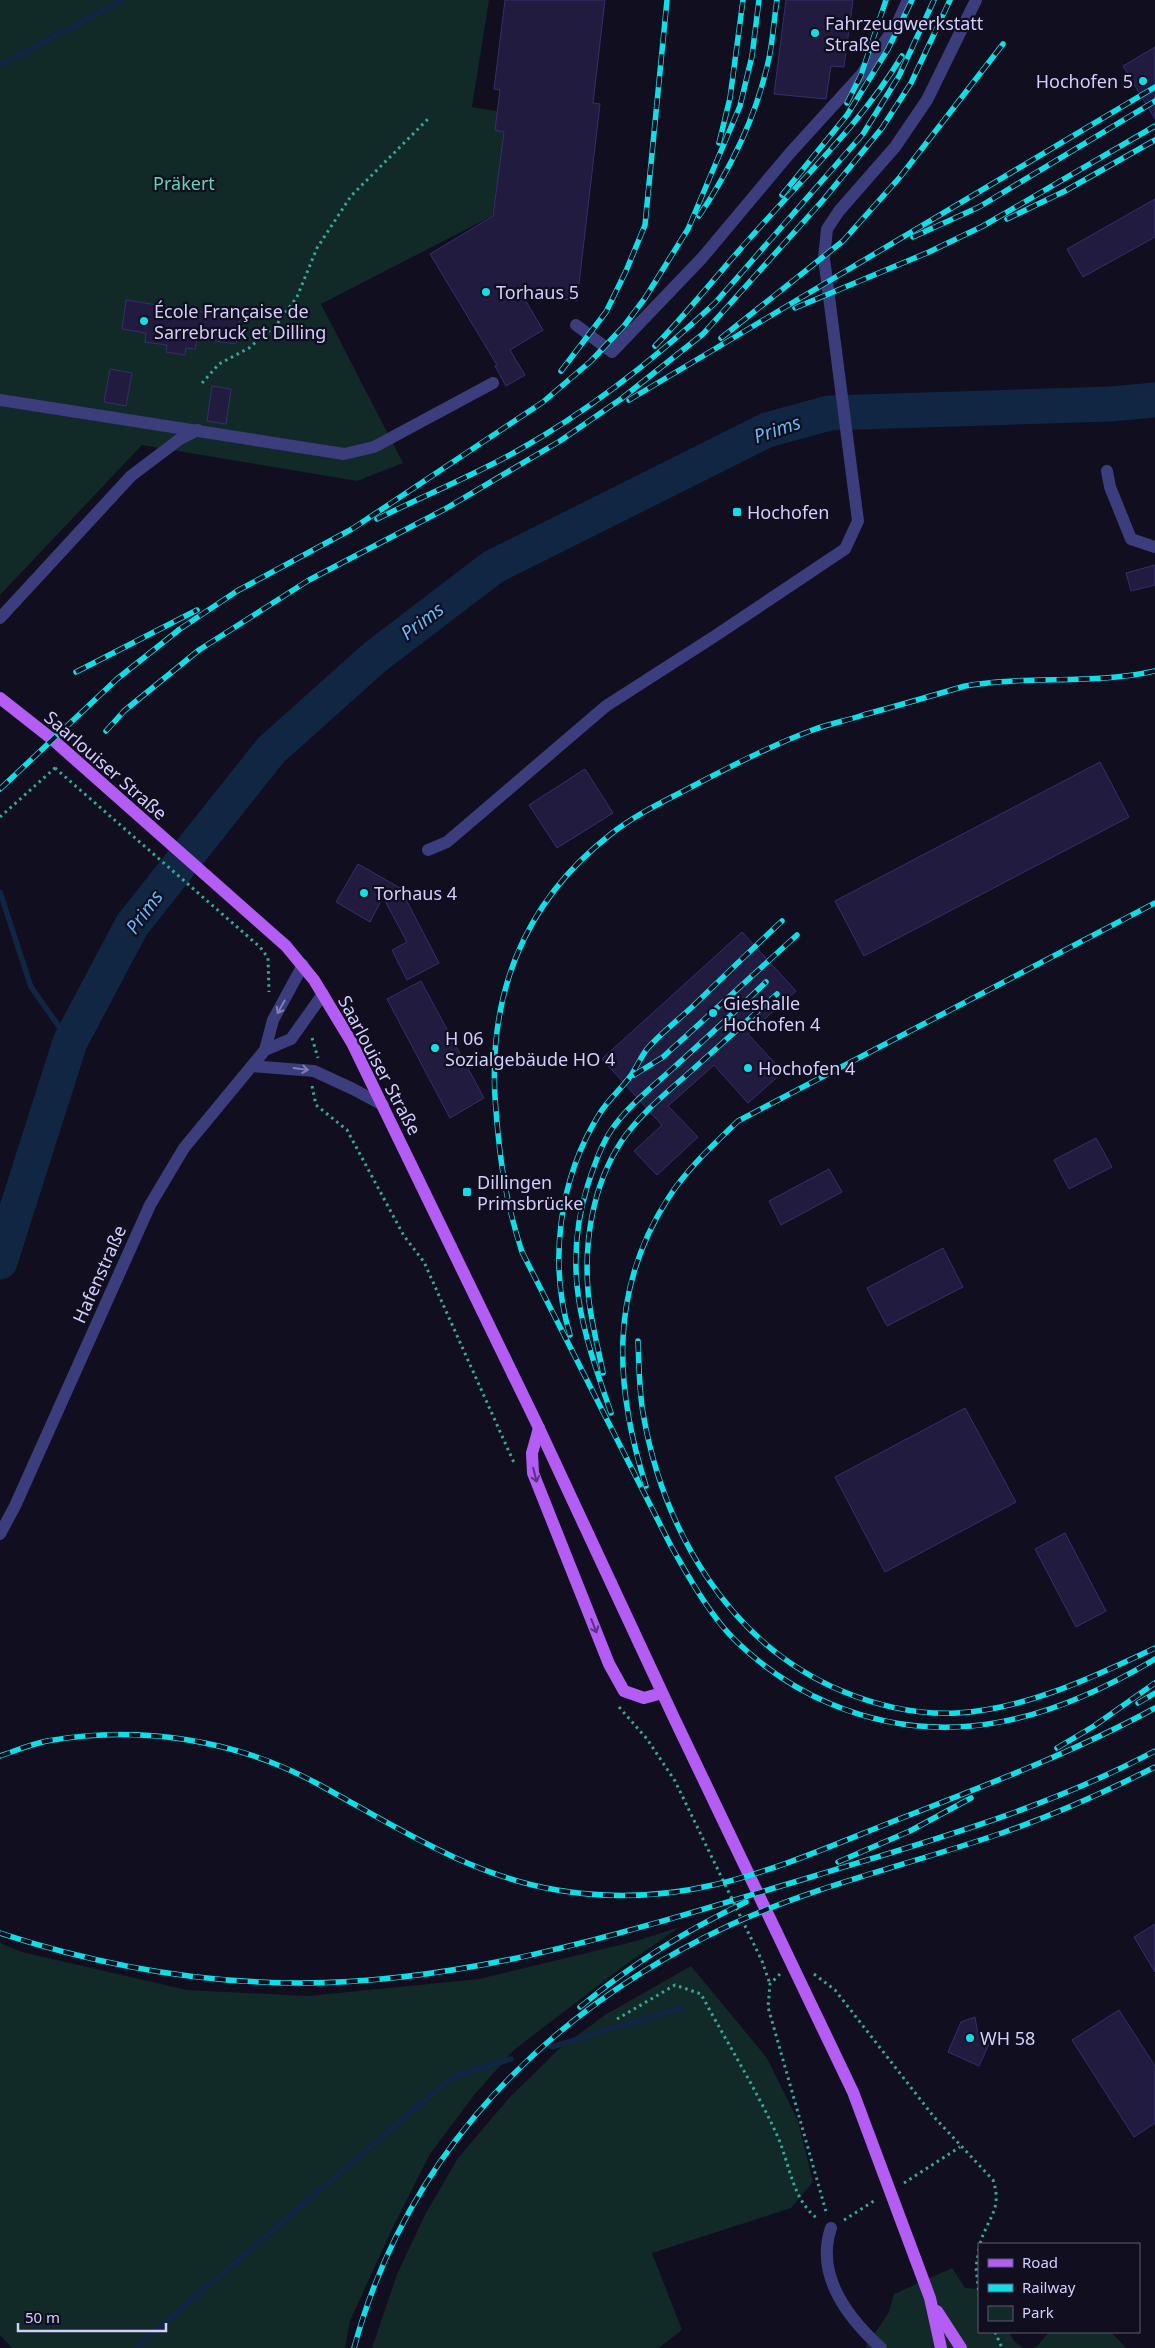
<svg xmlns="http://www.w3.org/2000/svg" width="1155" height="2348" font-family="'Noto Sans',sans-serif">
<rect width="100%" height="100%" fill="#100e1f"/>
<!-- green -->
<g fill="#112927">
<path d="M0 0H489L472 107 508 113 492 216 321 304 403 463 357 481 142 445 0 595Z"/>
<path d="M680 1927 625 1965 514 2050 475 2094 430 2154 392 2229 350 2321 345 2348H12L0 2335V1943L22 1952 187 1990 308 1996 479 1979 636 1941Z"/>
<path d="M691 1966 767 2058 798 2121 813 2182 791 2208 652 2253 682 2330 659 2348H372L397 2274 426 2213 458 2158 509 2098 560 2048 605 2015Z"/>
<path d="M952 2268 965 2288 979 2289V2332H1009L1014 2341 1023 2348H867L866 2346 889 2312 894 2294Z"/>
<path d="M1049 2332H1111L1126 2348H1033L1038 2345Z"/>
</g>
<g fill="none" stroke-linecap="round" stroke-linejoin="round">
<!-- stream -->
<g stroke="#102642" stroke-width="5.5">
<path d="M0 65 123 0"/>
<path d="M0 892 31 987 70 1042"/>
<path d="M552 2047 683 2007"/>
<path d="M135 2348 452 2077 511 2059"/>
</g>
<!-- river -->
<path stroke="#102642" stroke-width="35" d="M0 1262 70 1042 132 925 271 750 375 657 493 567 767 430 829 413 1111 404 1155 400"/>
</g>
<!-- building -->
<g fill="#201b3f" stroke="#372f6a">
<path d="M505 0H605L593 103 600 104 577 301 521 293 543 330 510 350 525 375 506 386 495 366 497 365 430 254 493 216 504 132 495 130 500 90 494 89Z"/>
<path d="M786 0H853L844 67 831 66 826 99 774 94Z"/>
<path d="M1155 47V119L1123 66Z"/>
<path d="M1155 199V237L1083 277 1067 249Z"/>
<path d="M126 300 240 318 236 344 197 338 195 349 186 348 185 355 166 352 167 345 145 342 146 333 122 329Z"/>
<path d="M110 369 132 373 126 406 104 402Z"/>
<path d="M212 386 231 389 226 424 207 421Z"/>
<path d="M1155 565V585L1131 591 1126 573Z"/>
<path d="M1100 762 1129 817 864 956 835 901Z"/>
<path d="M585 769 613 813 557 848 529 805Z"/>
<path d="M358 864 400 888 439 963 407 980 392 950 407 942 383 897 370 922 336 902Z"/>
<path d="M742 932 796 991 748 1034 783 1072 748 1103 714 1065 668 1106 698 1137 657 1175 634 1151 662 1125 602 1059Z"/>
<path d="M421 981 484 1098 450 1118 387 999Z"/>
<path d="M1096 1138 1112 1167 1069 1189 1054 1160Z"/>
<path d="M829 1169 842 1192 781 1225 769 1201Z"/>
<path d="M943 1248 963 1287 887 1326 867 1288Z"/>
<path d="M965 1408 1016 1502 885 1572 835 1477Z"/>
<path d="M1065 1533 1106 1611 1076 1627 1035 1549Z"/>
<path d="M1155 1924V1972L1134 1937Z"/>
<path d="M1119 2010 1155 2066V2123L1134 2137 1072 2040Z"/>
<path d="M975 2017 978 2034 991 2040 979 2066 948 2052 961 2022Z"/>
</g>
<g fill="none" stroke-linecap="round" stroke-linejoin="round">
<!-- path -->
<g stroke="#35aa9c" stroke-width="3" stroke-dasharray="2.5 4" stroke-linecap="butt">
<path d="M202 383 219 364 249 348 277 324 297 297 317 248 351 196 429 118"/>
<path d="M55 768 260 947 268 958 269 992"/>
<path d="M0 817 56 767"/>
<path d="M312 1038 318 1058"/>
<path d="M312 1086 316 1105 347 1130 404 1236 424 1262 515 1465"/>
<path d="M619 1707 647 1739 675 1781 762 1961 770 1984"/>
<path d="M780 1974 770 1984 768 2007 827 2215"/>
<path d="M814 1974 835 1990 934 2117 993 2180C1003 2210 987 2218 980 2244"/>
<path d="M617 2019 675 1985 701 1994C726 2041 755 2087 777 2135 790 2164 792 2200 818 2219"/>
<path d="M904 2183 960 2147"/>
<path d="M844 2220 877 2199"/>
<path d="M979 2249 976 2267 979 2295"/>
<path d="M995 2332 1002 2348"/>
</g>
<!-- minor -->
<g stroke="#3c3d7c" stroke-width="12">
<path d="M576 325 612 352 702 258 790 153 861 75 897 24 908 0"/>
<path d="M0 400 344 454 374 447 493 383"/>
<path d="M1107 471 1110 487 1131 539 1155 547"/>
<path d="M0 618 131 476 180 439 198 430"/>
<path d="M428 850 447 842 606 706 715 636 845 549 858 521 824 258 827 229 839 211 895 147 927 100 976 0"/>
<path d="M265 1050 291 1039 323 994"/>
<path d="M252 1066 314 1071 353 1089 383 1105"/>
<path d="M0 1534 15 1506 150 1205 184 1148 265 1050 273 1020 303 965"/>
<path d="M831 2228C815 2275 848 2318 881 2348"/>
</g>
<!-- major -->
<g stroke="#b45df5" stroke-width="12">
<path d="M0 698 52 739 286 946 314 980 352 1043 537 1424 674 1718 853 2092 930 2298 941 2348"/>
<path d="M539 1428 532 1453 533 1473 609 1664 624 1691 644 1698 662 1693"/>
<path d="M937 2311 961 2348"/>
</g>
<defs>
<g id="rail">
<path d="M847 103 861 75 886 0"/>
<path d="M719 143 730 98 743 0"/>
<path d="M782 195 847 115 888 49 912 0"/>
<path d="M699 216C731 168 757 115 769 58 773 39 774 19 777 0"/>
<path d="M1007 219 1065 191 1155 140"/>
<path d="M913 237 979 207 1155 101"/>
<path d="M795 308 929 252 983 226 1155 126"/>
<path d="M721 338 843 241 900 177 1003 44"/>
<path d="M655 346C692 308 724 266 760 227 810 171 863 120 902 56"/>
<path d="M561 371 606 312 626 271 645 225 667 0"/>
<path d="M629 400 1155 87"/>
<path d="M377 519C423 496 472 476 517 451 587 412 656 358 715 303L863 134 899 76 934 0"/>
<path d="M1155 671C1093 685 1027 675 965 686 931 696 897 706 863 715 846 721 827 724 810 731 770 746 733 765 695 785 667 800 636 814 611 834 521 904 486 1000 496 1111 500 1162 506 1203 522 1252L671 1546C688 1576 712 1619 737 1642 764 1668 797 1690 831 1704 946 1752 1053 1720 1155 1659"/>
<path d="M76 672 197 610"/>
<path d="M106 731 124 711 199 650 309 580 445 509 560 441 621 399 703 334 824 199 882 128 911 83 950 0"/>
<path d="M0 789 117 679 180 629 237 591 352 529 543 402 591 361 624 326 645 298 688 229 740 106 752 56 759 0"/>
<path d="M634 1075 663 1057 797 935"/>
<path d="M570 1335C548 1262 559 1178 600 1113 608 1100 620 1090 629 1078 636 1069 640 1058 647 1049 660 1034 677 1021 691 1008 721 979 751 950 782 921"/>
<path d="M638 1341C639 1365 639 1389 643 1413 663 1530 729 1644 842 1691 878 1706 918 1715 957 1713 1026 1709 1094 1677 1155 1648"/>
<path d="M603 1373C598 1346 590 1319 588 1291 584 1240 593 1185 621 1142 639 1115 665 1094 690 1072 719 1046 748 1020 777 994"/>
<path d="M611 1413C583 1332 561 1270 588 1184 594 1166 601 1145 612 1129 628 1106 651 1088 671 1070 703 1041 735 1012 766 982"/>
<path d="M646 1486C614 1386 609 1289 669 1197 687 1169 713 1145 738 1121L1155 903"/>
<path d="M1138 1703 1155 1693"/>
<path d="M1057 1748 1094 1726 1155 1683"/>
<path d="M0 1756C15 1751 31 1744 47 1741 138 1725 235 1739 316 1783 394 1825 467 1875 557 1890 693 1913 790 1861 912 1814 994 1782 1078 1750 1155 1708"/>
<path d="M838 1862 910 1831 971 1798"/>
<path d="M0 1933C98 1965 198 1983 301 1983 475 1983 646 1926 811 1877 929 1841 1046 1809 1155 1751"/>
<path d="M580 2007C632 1964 686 1930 746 1902"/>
<path d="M354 2348C407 2152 548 2010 730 1925 817 1885 911 1864 1002 1833 1054 1815 1105 1792 1155 1767"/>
</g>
</defs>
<!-- rail casing -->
<use href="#rail" stroke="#0ee0e9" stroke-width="5.5"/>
<!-- rail -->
<use href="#rail" stroke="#100e1f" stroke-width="4" stroke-dasharray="11" stroke-linecap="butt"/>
</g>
<!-- one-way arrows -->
<defs><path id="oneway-shaft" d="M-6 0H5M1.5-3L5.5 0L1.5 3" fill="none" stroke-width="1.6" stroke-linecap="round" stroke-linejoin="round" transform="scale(1.25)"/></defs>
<g stroke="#807fb6">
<use href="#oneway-shaft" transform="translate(281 1007) rotate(119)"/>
<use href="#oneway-shaft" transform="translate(301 1069) rotate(8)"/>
</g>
<g stroke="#5a327f">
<use href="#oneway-shaft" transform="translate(535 1475) rotate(76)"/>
<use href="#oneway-shaft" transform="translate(594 1626) rotate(68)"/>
</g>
<!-- markers -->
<g fill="#0ee0e9" stroke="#100e1f" stroke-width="2">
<circle cx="815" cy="33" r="5"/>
<circle cx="1143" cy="81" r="5"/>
<circle cx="486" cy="292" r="5"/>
<circle cx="144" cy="321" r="5"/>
<rect x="732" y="507" width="10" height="10" rx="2.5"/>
<circle cx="364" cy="893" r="5"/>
<circle cx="713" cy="1013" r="5"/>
<circle cx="435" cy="1048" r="5"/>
<circle cx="748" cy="1068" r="5"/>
<rect x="462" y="1187" width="10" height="10" rx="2.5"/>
<circle cx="970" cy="2038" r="5"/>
</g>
<g text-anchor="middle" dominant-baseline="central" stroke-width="4.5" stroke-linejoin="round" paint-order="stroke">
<!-- poi labels -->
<g font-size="18" fill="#d2cffc" stroke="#100e1f" text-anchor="start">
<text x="825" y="23">Fahrzeugwerkstatt<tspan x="825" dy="21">Straße</tspan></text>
<text x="1133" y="81" text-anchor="end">Hochofen 5</text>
<text x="496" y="292">Torhaus 5</text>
<text x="154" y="311">École Française de<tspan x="154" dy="21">Sarrebruck et Dilling</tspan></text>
<text x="747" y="512">Hochofen</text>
<text x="374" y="893">Torhaus 4</text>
<text x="723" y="1003">Gieshalle<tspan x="723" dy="21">Hochofen 4</tspan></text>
<text x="445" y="1038">H 06<tspan x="445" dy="21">Sozialgebäude HO 4</tspan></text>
<text x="758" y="1068">Hochofen 4</text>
<text x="477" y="1182">Dillingen<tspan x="477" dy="21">Primsbrücke</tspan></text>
<text x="980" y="2038">WH 58</text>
</g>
<!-- park labels -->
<g font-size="18" fill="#60d7b2" stroke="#100e1f">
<text x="184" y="183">Präkert</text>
</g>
<!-- street labels -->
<g font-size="18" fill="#d2cffc" stroke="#100e1f">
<text transform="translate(106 765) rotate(41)">Saarlouiser Straße</text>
<text transform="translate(380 1065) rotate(62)">Saarlouiser Straße</text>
<text transform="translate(99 1274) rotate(-66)">Hafenstraße</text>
</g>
<!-- water labels -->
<g font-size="19" font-style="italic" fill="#64bbf6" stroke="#100e1f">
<text transform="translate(777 429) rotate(-19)">Prims</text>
<text transform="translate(422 621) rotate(-37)">Prims</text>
<text transform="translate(144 912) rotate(-54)">Prims</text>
</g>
</g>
<!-- legend -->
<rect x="978" y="2243" width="162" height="90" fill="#100e1f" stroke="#5e5b77"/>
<rect x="988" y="2259" width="25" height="8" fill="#b45df5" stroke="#5e5b77"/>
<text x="1022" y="2268" font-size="15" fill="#d2cffc">Road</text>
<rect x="988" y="2284" width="25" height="8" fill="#0ee0e9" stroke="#5e5b77"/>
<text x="1022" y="2293" font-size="15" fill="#d2cffc">Railway</text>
<rect x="988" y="2306" width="25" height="15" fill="#112927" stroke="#5e5b77"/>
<text x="1022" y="2318" font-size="15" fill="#d2cffc">Park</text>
<!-- scale -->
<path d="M18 2323v8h148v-8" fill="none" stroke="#d2cffc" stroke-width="2.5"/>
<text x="25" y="2323" font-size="15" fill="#d2cffc" stroke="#100e1f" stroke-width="4" paint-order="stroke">50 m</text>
</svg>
